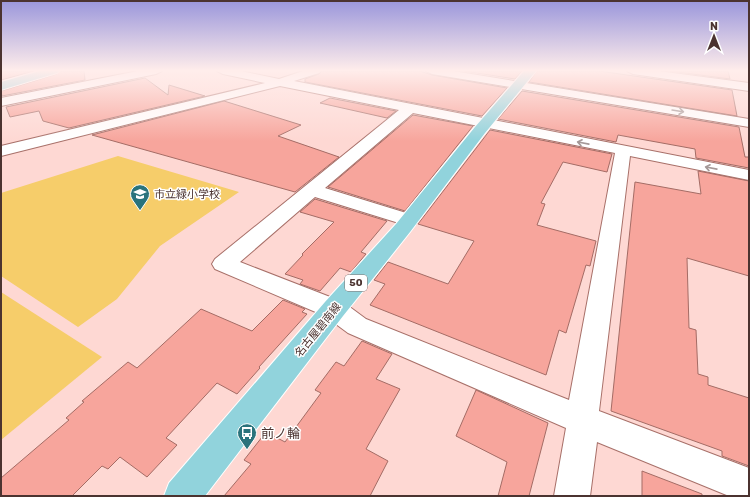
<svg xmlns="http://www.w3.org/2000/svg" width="750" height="497" font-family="Rubik,'Noto Sans JP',sans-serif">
<rect width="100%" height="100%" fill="#fed8d3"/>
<!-- green -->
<g fill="#f6cd6a">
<path d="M118 156 239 192 160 246 117 299 78 327 1 276V193Z"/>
<path d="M1 292 102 357 1 440Z"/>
</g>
<!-- building -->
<g fill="#f7a59c" stroke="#a46c65">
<path d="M1 71H34L1 80Z"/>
<path d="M60 71H84L85 80 2 96 1 91 57 74Z"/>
<path d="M322 71H420L432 75 507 88 482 116 305 82V79L319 74Z"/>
<path d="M464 71H522L515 79Z"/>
<path d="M537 71H599L732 90 737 116 529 82Z"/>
<path d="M670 71H728L730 79Z"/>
<path d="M145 78 168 95 169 85 205 96 69 128 43 121 39 111 10 117 6 107Z"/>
<path d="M522 91 739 127 745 157H749V168L696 158 695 149 618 135 616 142 498 119Z"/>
<path d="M330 98 396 111 387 118 320 103Z"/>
<path d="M224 101 301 125 278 136 339 157 295 192 92 135Z"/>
<path d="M413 115 473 126 405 211 328 187Z"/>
<path d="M490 130 612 154 607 172 563 162 541 203 545 204 537 225 596 241 590 266 586 265 566 333 559 330 546 375 370 305 385 284 374 280 388 262 448 284 474 241 418 224Z"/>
<path d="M698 171 749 181V276L687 258 689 328 696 330 698 374 708 377V385L749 398V466L722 456V451L611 411 635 182 701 194Z"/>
<path d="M315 199 387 221 361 252 366 254 351 272 340 268 320 291 300 284 303 280 285 274 303 255 302 254 334 222 300 212Z"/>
<path d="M283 300 305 309 302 312 307 314 259 367 260 368 237 394 217 383 166 438 177 445 147 477 120 457 108 469 102 466 72 496H1V478L69 420 66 418 84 402 82 401 128 362 137 368 201 309 252 331Z"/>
<path d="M362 341 392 354 376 379 400 389 366 449 388 461 370 496H224L251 464 244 460 266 432 285 442 321 393 315 390 336 362 344 366Z"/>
<path d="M476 390 548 423 529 496H498L507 462 456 436Z"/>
<path d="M642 471 702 494V496H642Z"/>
</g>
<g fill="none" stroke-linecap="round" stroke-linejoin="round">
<defs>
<g id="minor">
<path d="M138 71H162L156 74 1 106V98Z"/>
<path d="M217 71H241L279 79 303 71H321L319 73 294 81 749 170V180L630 156 599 411 749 468V496H729L597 442 590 496H554L566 428 348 333 325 316 215 269 212 264 215 259 399 110 280 86 1 156V146L265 83 223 74ZM413 113 615 153 569 400 366 319 343 302 240 262 315 197 402 224 409 226 416 224 419 220 416 216 325 188Z"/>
<path d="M426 71H453L749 119V127L432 74Z"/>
<path d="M627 71H658L749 83V91L633 74Z"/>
</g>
<g id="major">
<path d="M40 71H59L57 73 1 90V82Z"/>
<path d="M524 71H536L485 133 410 232 343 316 205 496H164L169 483 325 302 396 224 475 127Z"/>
</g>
</defs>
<!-- minor casing -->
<use href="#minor" stroke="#a87069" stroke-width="2"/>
<!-- major casing -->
<use href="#major" stroke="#fff" stroke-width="2"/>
<!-- minor -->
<use href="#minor" fill="#fff" fill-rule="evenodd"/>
<!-- major -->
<use href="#major" fill="#91d3dc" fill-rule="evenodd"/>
</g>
<!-- one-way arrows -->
<defs><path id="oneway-shaft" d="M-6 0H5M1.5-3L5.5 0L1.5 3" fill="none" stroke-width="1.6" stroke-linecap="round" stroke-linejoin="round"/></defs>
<g stroke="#a59998">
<use href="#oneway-shaft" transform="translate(678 111) rotate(9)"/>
<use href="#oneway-shaft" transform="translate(583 143) rotate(-169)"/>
<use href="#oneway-shaft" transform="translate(711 168) rotate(-169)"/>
</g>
<!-- sky -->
<linearGradient id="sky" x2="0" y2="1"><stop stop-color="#9a96db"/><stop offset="0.5" stop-color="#ffedeb"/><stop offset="1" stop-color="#ffedeb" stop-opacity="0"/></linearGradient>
<rect width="750" height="141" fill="url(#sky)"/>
<!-- icons -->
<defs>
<symbol id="school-pin" viewBox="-11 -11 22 30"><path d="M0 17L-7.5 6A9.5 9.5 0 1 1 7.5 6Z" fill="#2a737c" stroke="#fff"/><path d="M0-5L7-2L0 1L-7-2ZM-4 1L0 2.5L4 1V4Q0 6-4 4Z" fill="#fff"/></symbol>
<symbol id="bus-pin" viewBox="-11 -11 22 30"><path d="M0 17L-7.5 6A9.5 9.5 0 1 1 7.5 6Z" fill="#2a737c" stroke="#fff"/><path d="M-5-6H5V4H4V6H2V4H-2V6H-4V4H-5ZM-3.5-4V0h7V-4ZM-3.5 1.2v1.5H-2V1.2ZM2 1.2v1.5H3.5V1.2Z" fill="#fff"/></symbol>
</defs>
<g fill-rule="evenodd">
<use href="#school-pin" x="129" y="183" width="22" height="30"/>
<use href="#bus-pin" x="236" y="422" width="22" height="30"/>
</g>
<g text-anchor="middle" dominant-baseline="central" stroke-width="3" stroke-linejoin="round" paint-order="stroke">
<!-- shield labels -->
<rect fill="#fff" stroke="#81706e" stroke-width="1" x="345" y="275" width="22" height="16" rx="3"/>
<g font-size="10" font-weight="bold" fill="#4b3330">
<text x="356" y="283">50</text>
</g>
<!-- poi labels -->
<g font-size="11" fill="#4b3330" stroke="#fff" text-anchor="start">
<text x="154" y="194">市立緑小学校</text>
</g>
<!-- street labels -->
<g font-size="11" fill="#4b3330" stroke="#fff">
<text transform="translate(318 330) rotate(-51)">名古屋碧南線</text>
</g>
<!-- near-poi labels -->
<g font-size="13" fill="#4b3330" stroke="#fff" text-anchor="start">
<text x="261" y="433">前ノ輪</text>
</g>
</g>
<!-- border -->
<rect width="750" height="497" fill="none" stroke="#4b3330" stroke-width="4"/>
<!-- north arrow -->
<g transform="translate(714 36)" stroke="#ffffff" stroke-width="3" paint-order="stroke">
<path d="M0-3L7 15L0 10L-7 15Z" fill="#4b3330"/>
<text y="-6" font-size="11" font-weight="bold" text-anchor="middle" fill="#4b3330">N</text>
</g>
</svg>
